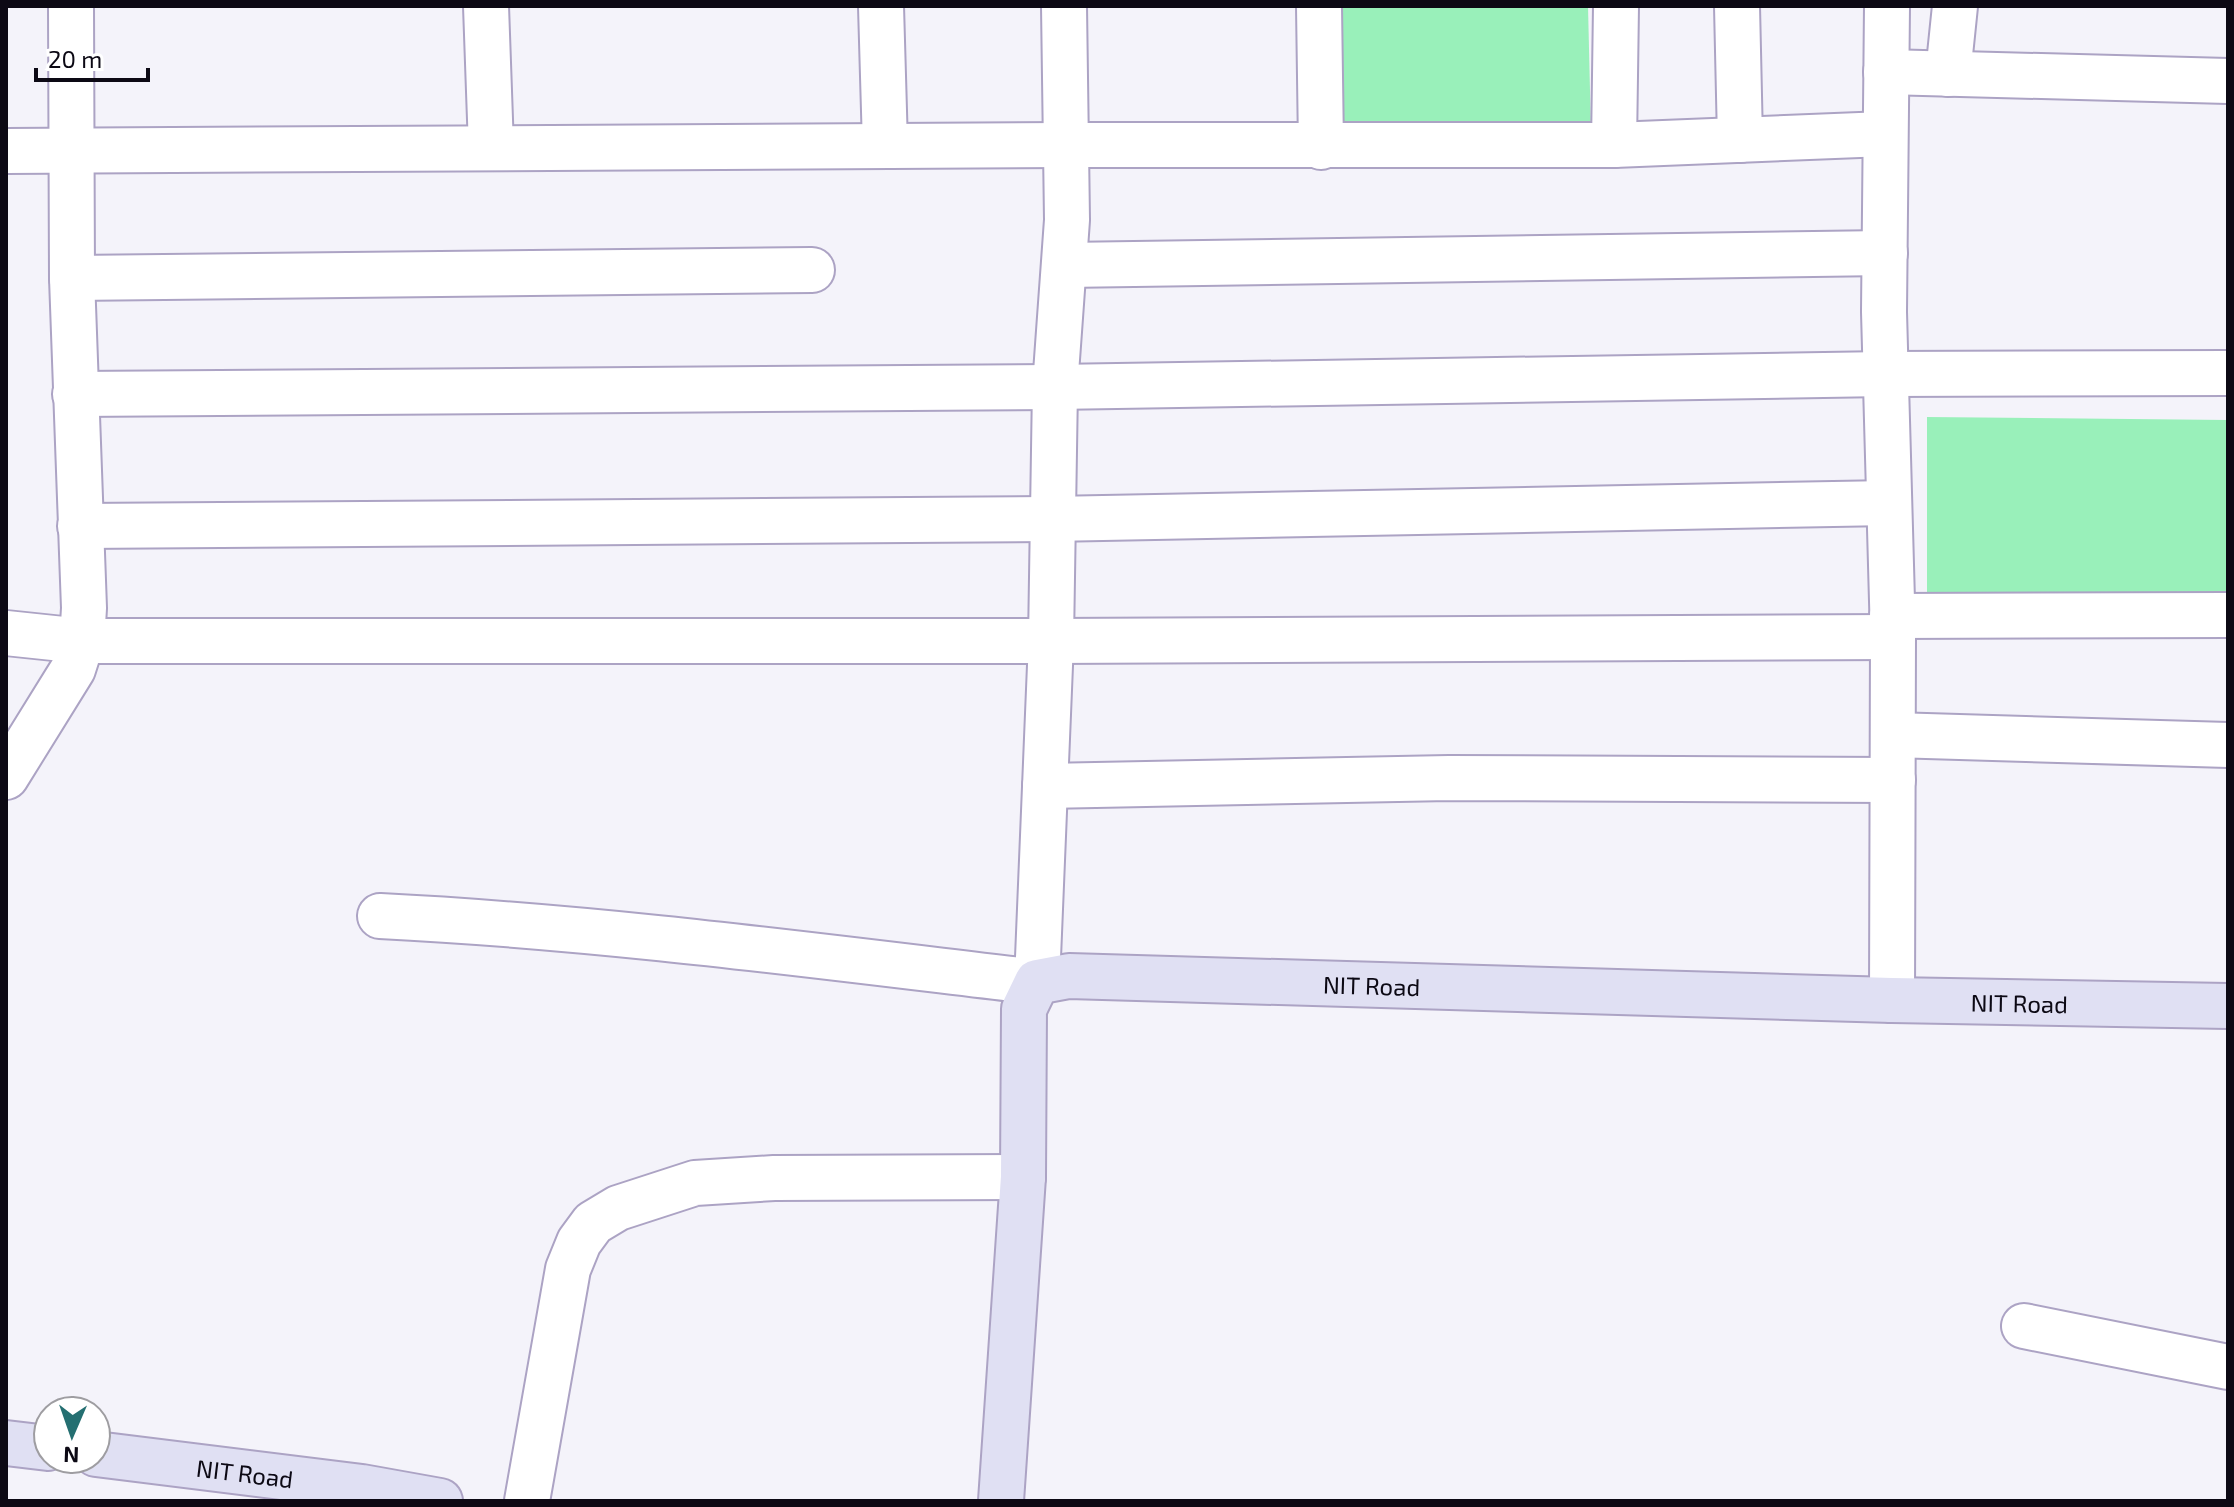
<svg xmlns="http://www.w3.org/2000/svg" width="2234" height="1507" font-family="'Exo 2',sans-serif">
<rect width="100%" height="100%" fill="#f4f3fa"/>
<!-- green -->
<g fill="#99f0ba">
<path d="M1336 6H1588L1591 133 1334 137Z"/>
<path d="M1927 417 2228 420V604L1927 603Z"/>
</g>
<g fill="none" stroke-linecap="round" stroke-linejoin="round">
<defs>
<g id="street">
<path d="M486 6 491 148"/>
<path d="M881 6 885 146"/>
<path d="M1319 6 1321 147"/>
<path d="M1737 6 1740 140"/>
<path d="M1887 6 1884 312 1893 637 1892 1000"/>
<path d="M1886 72 2228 81"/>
<path d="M1948 74 1955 6"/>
<path d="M1614 145 1616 6"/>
<path d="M6 151 1066 145H1614L1885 134"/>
<path d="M1065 265 1885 253"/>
<path d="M72 278 812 270"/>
<path d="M75 394 1055 387 1885 374 2228 373"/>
<path d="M80 526 1051 519 1889 503"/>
<path d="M1892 616 2228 615"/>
<path d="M6 633 82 641H1051L1893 637"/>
<path d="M1893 735 2228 745"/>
<path d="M6 777 73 669 82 641 84 608 72 278 71 6"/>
<path d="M1045 786 1449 778 1893 780"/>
<path d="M380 916C600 927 818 956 1037 982L1051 641 1055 387 1067 220 1064 6"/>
<path d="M2024 1326 2228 1367"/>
<path d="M527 1501 568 1269 579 1242 593 1223 618 1208 695 1183 774 1178 1023 1177"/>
</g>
<g id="secondary">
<path d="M6 1443 48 1448"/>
<path id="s1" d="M96 1454 362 1487 440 1501"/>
<path id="s2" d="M1001 1501 1023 1177 1024 1009 1037 982 1069 976 1892 1000 2228 1006"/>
</g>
</defs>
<!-- street casing -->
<use href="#street" stroke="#aca3c4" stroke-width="48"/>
<!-- secondary casing -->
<use href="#secondary" stroke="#aca3c4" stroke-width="48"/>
<!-- street -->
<use href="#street" stroke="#fff" stroke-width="44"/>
<!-- secondary -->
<use href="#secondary" stroke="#e0e0f3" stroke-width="44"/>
</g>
<g text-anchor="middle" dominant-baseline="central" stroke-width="6" stroke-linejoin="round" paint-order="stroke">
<!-- street labels -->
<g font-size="24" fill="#0c0914" stroke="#fff">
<text stroke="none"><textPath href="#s2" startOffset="858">NIT Road</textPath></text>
<text stroke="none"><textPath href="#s2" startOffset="1506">NIT Road</textPath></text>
<text stroke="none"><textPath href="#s1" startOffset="150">NIT Road</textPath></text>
</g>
</g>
<!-- border -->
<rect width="2234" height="1507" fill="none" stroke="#0c0914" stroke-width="16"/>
<!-- north arrow -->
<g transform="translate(72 1435) rotate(182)"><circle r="38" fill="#ffffff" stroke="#9e9da1" stroke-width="2"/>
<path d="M0-6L14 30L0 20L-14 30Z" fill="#246f71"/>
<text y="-12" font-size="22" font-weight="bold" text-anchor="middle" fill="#0c0914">N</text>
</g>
<!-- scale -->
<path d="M36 68v12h112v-12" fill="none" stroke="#0c0914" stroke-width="4"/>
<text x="48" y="68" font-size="24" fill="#0c0914" stroke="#ffffff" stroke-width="6" paint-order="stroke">20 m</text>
</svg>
